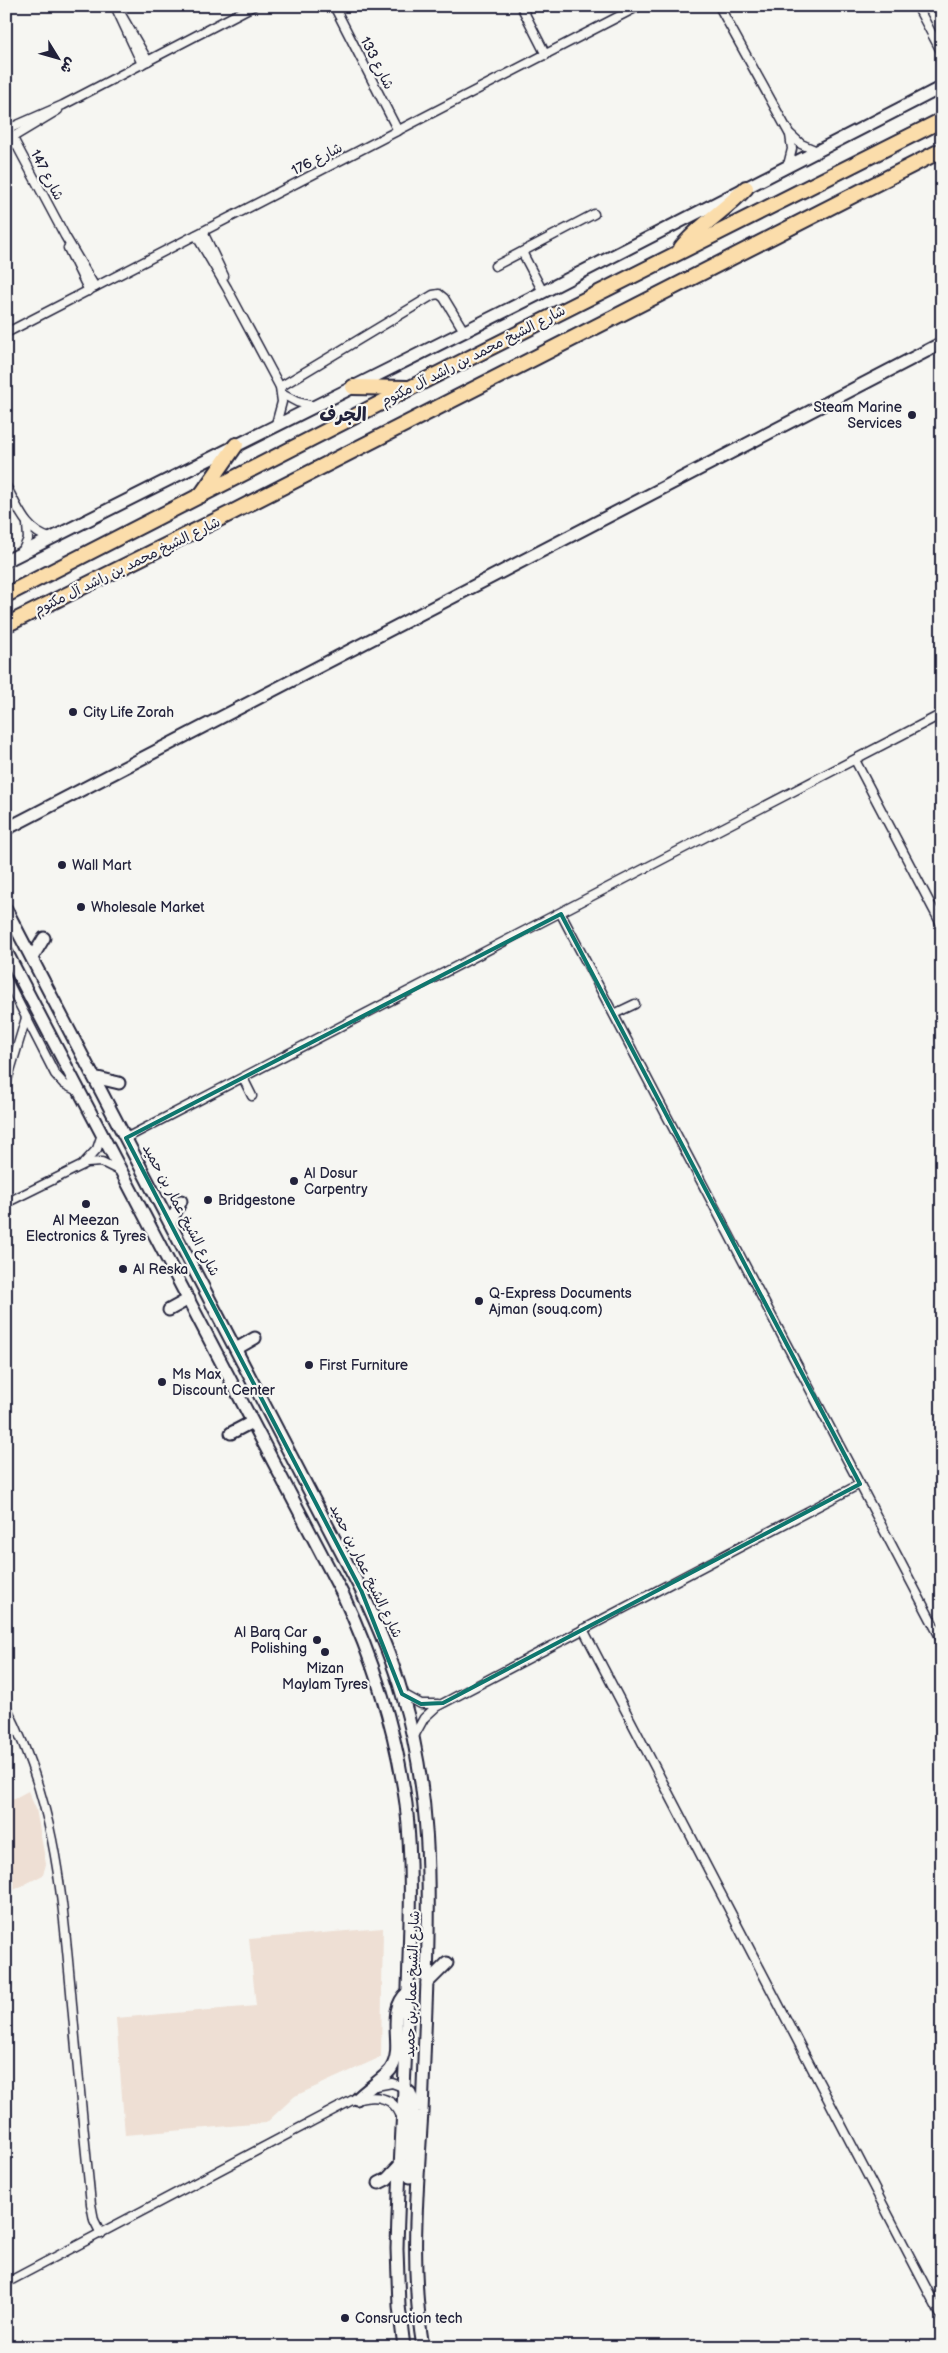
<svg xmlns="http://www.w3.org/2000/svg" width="948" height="2353" font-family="'Balsamiq Sans','Playpen Sans Arabic',sans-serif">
<rect width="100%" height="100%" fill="#f6f6f2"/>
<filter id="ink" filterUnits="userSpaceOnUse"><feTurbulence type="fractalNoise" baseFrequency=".02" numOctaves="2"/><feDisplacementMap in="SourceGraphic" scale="10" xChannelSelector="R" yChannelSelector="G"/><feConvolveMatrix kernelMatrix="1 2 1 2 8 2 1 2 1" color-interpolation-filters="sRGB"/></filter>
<g filter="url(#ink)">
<!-- built -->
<g fill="#eedfd4">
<path d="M28 1791 36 1809 46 1864 43 1875 6 1894V1803Z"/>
<path d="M383 1928 381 2057 295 2096 266 2123 125 2135 116 2018 256 2006 249 1939Z"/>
</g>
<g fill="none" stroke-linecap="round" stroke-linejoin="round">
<defs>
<g id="street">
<path d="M115 6 142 64"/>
<path d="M334 6 398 131"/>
<path d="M521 6 546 55"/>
<path d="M719 6 789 133 801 144 817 151"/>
<path d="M917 6 942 53"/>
<path d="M122 16 148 61"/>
<path d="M7 127 65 236 95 287"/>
<path d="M8 129 63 105 253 6"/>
<path d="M13 137 58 110"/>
<path d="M788 165 792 149 790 135"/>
<path d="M203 232 224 276"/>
<path d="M196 235 227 288 280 387 282 402 276 424"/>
<path d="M68 248 89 291"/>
<path d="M522 252 543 292"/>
<path d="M495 266 594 214"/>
<path d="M6 333 639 6"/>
<path d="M280 387 433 295 439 294 444 298 464 331"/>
<path d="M282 394 297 402 313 406"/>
<path d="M6 486C18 507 25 531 50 538"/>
<path d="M22 552 28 539 27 524"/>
<path d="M855 760 942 926"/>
<path d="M561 914 942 1641"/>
<path d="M6 978 55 1074 64 1084 81 1093"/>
<path d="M614 1014 635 1004"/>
<path d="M243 1078 252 1096"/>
<path d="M6 1084 26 1018"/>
<path d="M126 1138 942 714"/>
<path d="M84 1163 97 1149 102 1134"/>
<path d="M6 1203 87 1163 102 1162 120 1171"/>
<path d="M583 1629 942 2318"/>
<path d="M403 1694 421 1704H438"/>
<path d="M6 1706C55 1803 61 1886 71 1992 77 2063 84 2134 91 2204L94 2220 101 2234"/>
<path d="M413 1738 424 1718 436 1707 860 1484"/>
<path d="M376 2086 392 2083 403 2087"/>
<path d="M359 2099C377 2095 393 2097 401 2116"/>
<path d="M6 2283 360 2096"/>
</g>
<g id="secondary">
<path d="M6 561 543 292 942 87"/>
<path d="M6 829 942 343"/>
<path d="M6 909 361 1590C377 1624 392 1658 402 1694 431 1792 430 1880 427 1981 425 2025 424 2068 422 2112 417 2191 410 2269 423 2347"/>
<path d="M6 951 343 1595C374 1661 396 1731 406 1804 413 1865 410 1926 408 1988 406 2075 399 2162 397 2249L399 2306 404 2347"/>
<path d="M32 958 44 938"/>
<path d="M94 1077 119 1083"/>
<path d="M170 1223 181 1201"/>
<path d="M169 1310 189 1299"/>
<path d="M236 1349 255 1338"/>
<path d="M231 1433 252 1422"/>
<path d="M427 1983 447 1963"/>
<path d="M403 2087 410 2093 413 2101 410 2177"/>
<path d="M357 2099C365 2090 386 2077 391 2069 406 2046 384 2013 408 1992"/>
<path d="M379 2183 387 2179 401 2164"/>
</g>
<g id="highway">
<path d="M681 248C699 225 726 210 746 188"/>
<path d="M353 387 407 388"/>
<path d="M201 495 236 445"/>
<path d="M6 595 410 388 942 120"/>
<path d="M6 625 233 512 942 150"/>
</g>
</defs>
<!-- street casing -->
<use href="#street" stroke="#22223b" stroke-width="11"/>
<!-- secondary casing -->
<use href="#secondary" stroke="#22223b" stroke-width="15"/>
<!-- highway casing -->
<use href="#highway" stroke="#22223b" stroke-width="18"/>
<!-- street -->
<use href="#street" stroke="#f6f6f2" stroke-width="8"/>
<!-- secondary -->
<use href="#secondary" stroke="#f6f6f2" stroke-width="11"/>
<!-- highway -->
<use href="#highway" stroke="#fbddab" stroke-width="14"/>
</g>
</g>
<!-- marked area -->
<path fill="none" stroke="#0f766e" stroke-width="4" stroke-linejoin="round" d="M561 914 860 1484 443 1703 421 1704 402 1694 361 1590 126 1138Z"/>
<!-- markers -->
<g fill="#22223b" stroke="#f6f6f2" stroke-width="2">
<circle cx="912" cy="415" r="5"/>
<circle cx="73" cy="712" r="5"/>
<circle cx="62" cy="865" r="5"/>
<circle cx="81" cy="907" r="5"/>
<circle cx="294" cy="1181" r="5"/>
<circle cx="208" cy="1200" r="5"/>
<circle cx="86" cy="1204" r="5"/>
<circle cx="123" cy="1269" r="5"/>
<circle cx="479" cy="1301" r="5"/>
<circle cx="309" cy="1365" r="5"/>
<circle cx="162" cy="1382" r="5"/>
<circle cx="317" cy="1640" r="5"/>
<circle cx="325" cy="1652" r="5"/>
<circle cx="345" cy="2318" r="5"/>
</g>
<g text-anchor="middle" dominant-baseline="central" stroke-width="4.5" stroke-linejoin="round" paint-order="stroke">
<!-- street labels -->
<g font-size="14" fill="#22223b" stroke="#f6f6f2">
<text transform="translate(377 63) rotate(63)">شارع 133</text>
<text transform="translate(317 159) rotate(-27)">شارع 176</text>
<text transform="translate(47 175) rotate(62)">شارع 147</text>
<text transform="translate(473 356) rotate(-27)">شارع الشيخ محمد بن راشد آل مكتوم</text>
<text transform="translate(127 566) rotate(-26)">شارع الشيخ محمد بن راشد آل مكتوم</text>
<text transform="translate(181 1210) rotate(62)">شارع الشيخ عمار بن حميد</text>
<text transform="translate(366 1571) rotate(64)">شارع الشيخ عمار بن حميد</text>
<text transform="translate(412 1984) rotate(-88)">شارع الشيخ عمار بن حميد</text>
</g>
<!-- poi labels -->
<g font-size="14" fill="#22223b" stroke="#f6f6f2" text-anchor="start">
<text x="902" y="407" text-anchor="end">Steam Marine<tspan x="902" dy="16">Services</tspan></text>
<text x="83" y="712">City Life Zorah</text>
<text x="72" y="865">Wall Mart</text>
<text x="91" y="907">Wholesale Market</text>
<text x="304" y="1173">Al Dosur<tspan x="304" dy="16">Carpentry</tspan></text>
<text x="218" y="1200">Bridgestone</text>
<text x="86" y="1220" text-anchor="middle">Al Meezan<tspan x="86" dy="16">Electronics &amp; Tyres</tspan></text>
<text x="133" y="1269">Al Reska</text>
<text x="489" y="1293">Q-Express Documents<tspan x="489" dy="16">Ajman (souq.com)</tspan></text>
<text x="319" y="1365">First Furniture</text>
<text x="172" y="1374">Ms Max<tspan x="172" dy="16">Discount Center</tspan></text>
<text x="307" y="1632" text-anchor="end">Al Barq Car<tspan x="307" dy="16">Polishing</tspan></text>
<text x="325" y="1668" text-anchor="middle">Mizan<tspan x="325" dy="16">Maylam Tyres</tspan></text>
<text x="355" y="2318">Consruction tech</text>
</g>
<!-- district labels -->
<g font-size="19" font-weight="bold" fill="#22223b" stroke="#f6f6f2">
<text x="343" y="415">الجرف</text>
</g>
</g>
<!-- margin -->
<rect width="948" height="2353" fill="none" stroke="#f6f6f2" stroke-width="25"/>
<rect x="12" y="12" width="923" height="2328" fill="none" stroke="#22223b" stroke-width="2" filter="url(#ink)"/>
<!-- north arrow -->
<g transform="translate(58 58) rotate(127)" stroke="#f6f6f2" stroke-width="4" paint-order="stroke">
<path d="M0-4L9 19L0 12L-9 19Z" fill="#22223b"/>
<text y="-8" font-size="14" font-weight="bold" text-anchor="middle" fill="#22223b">ش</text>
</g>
</svg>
